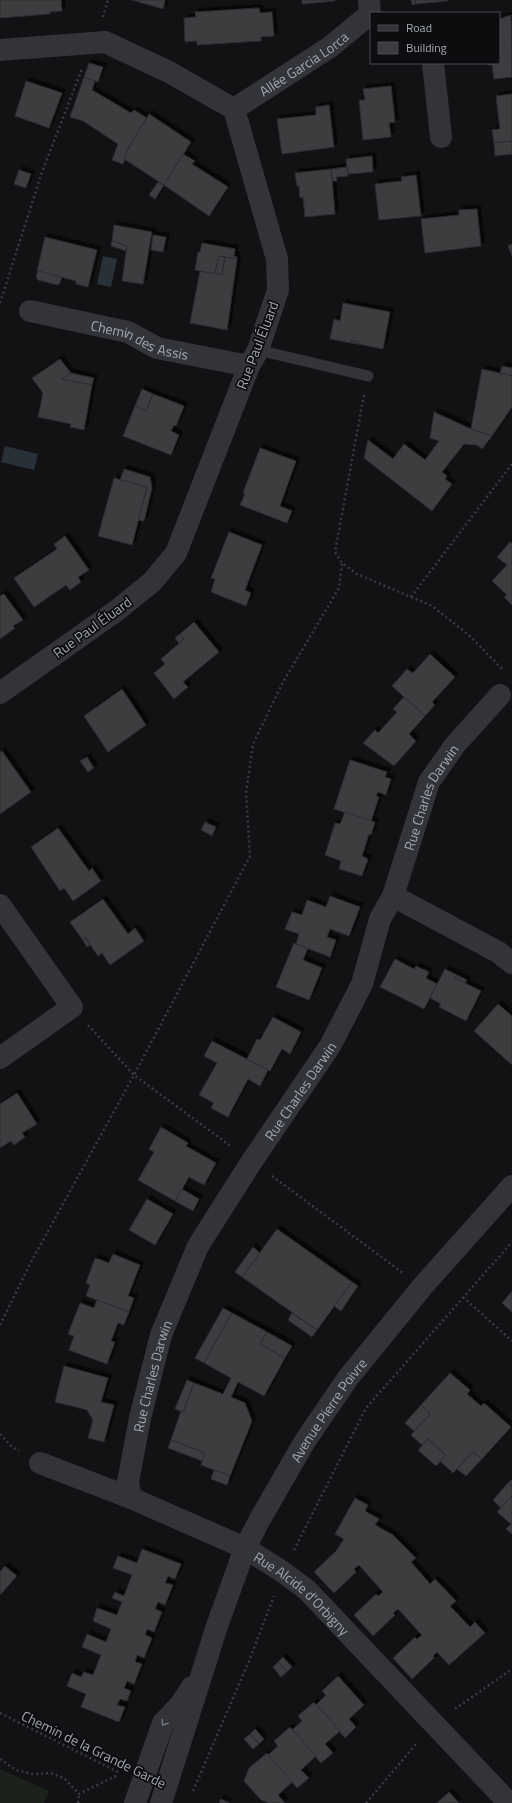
<svg xmlns="http://www.w3.org/2000/svg" width="512" height="1803" font-family="'Titillium Web',sans-serif">
<defs>
<filter id="shadow"><feDropShadow dx="3.5" dy="-3.5" stdDeviation="0" flood-color="#0009"/></filter>
</defs>
<rect width="100%" height="100%" fill="#121214"/>
<!-- green -->
<path fill="#1a221b" d="M0 1769 49 1791 44 1803H0Z"/>
<!-- water -->
<g fill="#283138">
<path d="M103 256 117 259 111 287 97 284Z"/>
<path d="M5 446 38 454 34 470 1 462Z"/>
</g>
<!-- building -->
<g fill="#3c3d41" stroke="#2c2c30" filter="url(#shadow)">
<path d="M0 0H61L62 11 50 12V14L0 18Z"/>
<path d="M132 0H165L163 9Z"/>
<path d="M302 0H335V1L302 4Z"/>
<path d="M411 0H415L416 4 412 5Z"/>
<path d="M415 0H448V1L416 4Z"/>
<path d="M259 8 260 13 272 12 274 36 261 37V41L197 45V41L185 42 184 18 196 17 195 12Z"/>
<path d="M511 15 512 77 494 79 492 65H488V63H499V19Z"/>
<path d="M89 63 103 67 98 82 84 77Z"/>
<path d="M84 77 95 81 92 90 131 113 134 110 147 118 130 145 123 164 112 160 118 144 83 121 70 117Z"/>
<path d="M26 81 62 93 49 128 15 116Z"/>
<path d="M391 86 395 122 389 123 391 137 363 140 359 100H365L363 89Z"/>
<path d="M512 94V141L494 143 492 130 500 129 496 96Z"/>
<path d="M329 105 334 147 282 154 277 119 316 115V107Z"/>
<path d="M149 114 191 142 164 185 124 159 130 145Z"/>
<path d="M512 141V154L495 156 494 143Z"/>
<path d="M183 154 195 161 192 164 228 187 209 216 164 185Z"/>
<path d="M372 156 373 172 348 174 346 159Z"/>
<path d="M347 167 348 176 336 177 337 181H332L331 169Z"/>
<path d="M331 169 335 214 305 217 303 197 300 198 299 186H297L295 173Z"/>
<path d="M19 170 31 174 26 188 14 184Z"/>
<path d="M416 175 421 216 379 220 375 184 402 181 401 177Z"/>
<path d="M158 182 164 185 155 199 149 195Z"/>
<path d="M477 209 481 246 425 253 421 219 459 215V210Z"/>
<path d="M114 225 152 232 143 284 122 281 127 246 112 241Z"/>
<path d="M153 235 166 237 163 252 151 250Z"/>
<path d="M45 237 97 250 88 287 76 284V281L37 271Z"/>
<path d="M112 241 127 246 126 251 111 246Z"/>
<path d="M202 243 235 249 234 256 237 257V259L219 256 215 274 195 270 198 252H200Z"/>
<path d="M512 244V256L508 246Z"/>
<path d="M219 256 225 257 222 275 215 274Z"/>
<path d="M225 257 237 259 227 330 190 323 200 271 222 275Z"/>
<path d="M38 271 62 277 60 283 58 285 38 280 36 277Z"/>
<path d="M343 303 390 312 383 349 358 344 359 342 351 341V343L330 339 334 319 340 321Z"/>
<path d="M351 341 359 342 358 344 351 343Z"/>
<path d="M60 359 71 373 62 379 92 385 84 430 70 427 71 424 38 417 43 393 32 378Z"/>
<path d="M502 366 512 368V376L500 373Z"/>
<path d="M482 369 512 376V407L492 436 471 429Z"/>
<path d="M71 373 94 378 92 385 62 379Z"/>
<path d="M142 389 153 394 146 411 135 406Z"/>
<path d="M153 394 184 406 176 426 174 425 171 431 179 435 171 455 123 436 135 406 146 411Z"/>
<path d="M434 412 471 429 492 436 482 449 477 445 464 444 442 472 447 476 445 479 452 484 432 511 364 458 368 440 393 459 404 444 425 460 439 441 430 438Z"/>
<path d="M260 448 296 461 280 506 292 511 287 523 240 505 245 494 243 493Z"/>
<path d="M124 469 150 477 152 488 144 521 138 520 147 487 120 480Z"/>
<path d="M114 478 147 487 132 545 98 536Z"/>
<path d="M229 532 262 545 245 590 251 593 246 606 211 592 215 579 211 578Z"/>
<path d="M65 536 89 570 78 577 81 582 70 590 66 585 34 607 14 578 57 549 54 544Z"/>
<path d="M510 542 512 543V605L504 597 507 595 492 581 507 565 497 557Z"/>
<path d="M4 594 23 620 13 626 15 628 0 639V596Z"/>
<path d="M194 622 219 652 183 682 188 687 174 699 154 673 165 664 161 659 184 639 180 634Z"/>
<path d="M180 634 184 639 179 643 175 638Z"/>
<path d="M430 654 455 677 432 702 435 705 425 716 392 686 407 669 413 673Z"/>
<path d="M122 689 146 725 108 752 84 716Z"/>
<path d="M404 697 425 716 409 734 416 741 394 766 363 743 375 730 378 733 397 712 393 709Z"/>
<path d="M2 751 31 792 0 814V752Z"/>
<path d="M87 757 94 768 88 772 80 761Z"/>
<path d="M350 760 387 772 385 777 391 779 386 795 378 792 376 796 379 797 371 821 334 809Z"/>
<path d="M345 812 375 822 371 835 369 834 362 856 368 859 362 876 339 869 341 861 325 855 335 823 340 824Z"/>
<path d="M205 822 216 827 212 836 201 830Z"/>
<path d="M58 828 89 871 92 868 101 881 73 901 64 888 60 891 31 847Z"/>
<path d="M330 896 360 907 349 936 330 929 327 937 336 940 330 957 296 944 299 934 285 929 292 912 302 915 307 900 326 907Z"/>
<path d="M103 899 128 934 135 928 144 941 110 965 102 953 98 956 85 937 82 939 70 922Z"/>
<path d="M85 937 90 945 87 947 82 939Z"/>
<path d="M294 943 308 948 303 960 322 968 309 1000 276 987Z"/>
<path d="M395 959 414 969 416 966 429 972 426 978 437 984 424 1009 380 987Z"/>
<path d="M445 969 457 975 455 978 481 991 466 1021 439 1007 441 1004 430 998Z"/>
<path d="M457 975 467 980 465 983 455 978Z"/>
<path d="M498 1004 512 1016V1065L474 1031Z"/>
<path d="M273 1017 301 1032 290 1054 282 1049 270 1071 247 1059 257 1039 260 1040Z"/>
<path d="M212 1041 268 1070 260 1086 248 1079 228 1117 211 1108 214 1103 199 1095 217 1063 204 1056Z"/>
<path d="M17 1093 37 1124 22 1133 25 1137 14 1145 11 1141 0 1148V1104Z"/>
<path d="M161 1127 188 1143 186 1146 216 1163 204 1185 189 1177 175 1201 138 1180 154 1152 149 1149Z"/>
<path d="M182 1189 199 1199 193 1211 175 1201Z"/>
<path d="M147 1199 173 1214 155 1245 129 1230Z"/>
<path d="M277 1229 352 1282 317 1330 242 1277Z"/>
<path d="M253 1247 260 1253 242 1277 235 1272Z"/>
<path d="M113 1254 140 1265 128 1296 134 1298 129 1312 86 1296 90 1285 86 1283 95 1258 109 1263Z"/>
<path d="M352 1282 358 1286 341 1311 334 1306Z"/>
<path d="M512 1291V1312L502 1303Z"/>
<path d="M97 1300 129 1312 124 1325 118 1323 111 1341 115 1342 107 1364 69 1350 74 1336 68 1334 80 1303 94 1308Z"/>
<path d="M223 1308 232 1313 204 1363 195 1358Z"/>
<path d="M232 1313 267 1332 260 1344 285 1358 264 1396 238 1382 231 1397 245 1403 252 1421 230 1476 201 1465 205 1453 171 1440 181 1411 183 1412 194 1383 223 1394 231 1378 204 1363Z"/>
<path d="M292 1313 317 1330 312 1337 288 1320Z"/>
<path d="M267 1332 292 1346 285 1358 260 1344Z"/>
<path d="M64 1366 108 1378 101 1402 114 1405 104 1442 88 1438 93 1420 87 1410 55 1402Z"/>
<path d="M450 1373 470 1390 467 1394 481 1406 484 1403 511 1427 482 1459 473 1452 453 1473 440 1461 446 1455 428 1439 422 1445 411 1435 430 1414 421 1405Z"/>
<path d="M187 1380 194 1383 183 1412 175 1409Z"/>
<path d="M421 1405 430 1414 414 1431 405 1423Z"/>
<path d="M428 1439 446 1455 436 1466 418 1450Z"/>
<path d="M171 1440 205 1453 202 1461 168 1448Z"/>
<path d="M473 1452 482 1459 466 1476 457 1469Z"/>
<path d="M214 1470 230 1476 227 1485 211 1479Z"/>
<path d="M512 1479V1486L508 1483Z"/>
<path d="M508 1483 512 1486V1496L501 1508 493 1500Z"/>
<path d="M512 1496V1523L511 1524 497 1512Z"/>
<path d="M355 1498 368 1505 365 1511 379 1519 375 1525 393 1535 416 1558 411 1562 430 1584 435 1579 456 1601 450 1606 470 1627 475 1622 485 1633 449 1665 437 1652 433 1656 434 1658 412 1679 393 1658 415 1637 417 1639 422 1635 398 1609 393 1613 395 1615 373 1636 354 1615 376 1594 378 1596 383 1592 359 1565 354 1569 356 1572 334 1593 314 1572 336 1551 344 1539 335 1534Z"/>
<path d="M512 1523V1534L506 1529Z"/>
<path d="M142 1549 181 1564 175 1579 168 1576 165 1583 173 1585 165 1605 158 1602 155 1609 162 1612 154 1632 147 1629 145 1635 152 1638 144 1658 137 1655 135 1662 142 1664 134 1684 127 1681 124 1688 131 1691 127 1701 120 1699 117 1705 125 1707 119 1722 81 1707 86 1694 67 1686 72 1673 81 1677 84 1672 93 1675 101 1655 82 1647 87 1634 106 1642 111 1629 93 1621 97 1608 117 1615 122 1602 112 1598 115 1592 124 1596 132 1575 113 1568 118 1556 137 1563Z"/>
<path d="M5 1566 17 1576 0 1595V1572Z"/>
<path d="M283 1657 292 1667 287 1672 278 1662Z"/>
<path d="M278 1662 287 1672 281 1677 273 1667Z"/>
<path d="M338 1676 364 1705 349 1719 356 1727 345 1738 316 1705 326 1695 322 1691Z"/>
<path d="M314 1702 340 1731 325 1744 333 1753 321 1763 292 1730 302 1721 298 1716Z"/>
<path d="M290 1727 316 1756 301 1770 309 1778 297 1788 268 1755 278 1746 274 1741Z"/>
<path d="M255 1729 264 1739 259 1744 250 1734Z"/>
<path d="M250 1734 259 1744 253 1749 244 1739Z"/>
<path d="M267 1753 292 1782 278 1795 285 1803H269L261 1800 244 1781 249 1768Z"/>
<path d="M449 1792 459 1803H437Z"/>
<path d="M221 1799 229 1803H219Z"/>
</g>
<g fill="none" stroke-linecap="round" stroke-linejoin="round">
<!-- path -->
<g stroke="#393b40" stroke-width="2.5" stroke-dasharray="2 3" stroke-linecap="butt">
<path d="M103 17 108 0"/>
<path d="M0 303 42 172 82 69"/>
<path d="M364 395 335 552 342 563 357 574 432 606 470 636 503 670"/>
<path d="M411 597 512 464"/>
<path d="M88 1025 134 1075 232 1147"/>
<path d="M272 1176 403 1273"/>
<path d="M463 1297 512 1341"/>
<path d="M0 1325 31 1262 134 1075 250 856 246 793 253 744 283 682 339 588 342 563"/>
<path d="M0 1434 12 1447 19 1451"/>
<path d="M294 1550 366 1408 512 1242"/>
<path d="M455 1709 512 1669"/>
<path d="M0 1713 120 1773"/>
<path d="M0 1759 16 1770 32 1774 51 1773 65 1779 79 1794 118 1775"/>
<path d="M193 1791 249 1661 274 1596"/>
<path d="M78 1803 79 1794"/>
<path d="M366 1803 417 1743"/>
</g>
<!-- lane -->
<path stroke="#333439" stroke-width="11" d="M258 350 368 376"/>
<!-- street -->
<g stroke="#333439" stroke-width="22">
<path d="M0 50 105 42 169 72 234 109 277 259 278 290 258 350 249 366 176 553 152 582 116 611 0 693"/>
<path d="M433 63 441 137"/>
<path id="s1" d="M234 109 330 47 370 14 369 0"/>
<path id="s2" d="M30 311 128 332 157 348 249 366"/>
<path d="M393 896 498 952 512 963"/>
<path d="M0 905 72 1007 0 1058"/>
<path id="s3" d="M40 1463 131 1498 245 1548 283 1572 307 1590 509 1803"/>
<path id="s4" d="M131 1498 128 1482 140 1418 161 1335 198 1246 252 1161 330 1046 362 984 380 919 393 896 429 782 455 745 500 695"/>
<path d="M135 1803 163 1723 180 1705 192 1687"/>
<path id="s5" d="M161 1803 217 1626 245 1548 260 1519 305 1441 348 1378 422 1287 512 1186"/>
</g>
</g>
<!-- one-way arrows -->
<defs><path id="oneway-chevron" d="M-2-3.5L2.5 0L-2 3.5" fill="none" stroke-width="1.6" stroke-linecap="round" stroke-linejoin="round"/></defs>
<use stroke="#71747d" href="#oneway-chevron" transform="translate(164 1723) rotate(122)"/>
<g text-anchor="middle" dominant-baseline="central" stroke-width="3.5" stroke-linejoin="round" paint-order="stroke">
<!-- street labels -->
<g font-size="14" fill="#a3a8b5" stroke="#0d0d0f">
<text stroke="none"><textPath href="#s1" startOffset="83">Allée Garcia Lorca</textPath></text>
<text stroke="none"><textPath href="#s2" startOffset="114">Chemin des Assis</textPath></text>
<text transform="translate(257 345) rotate(-69)">Rue Paul Éluard</text>
<text transform="translate(92 627) rotate(-36)">Rue Paul Éluard</text>
<text stroke="none"><textPath href="#s4" startOffset="773">Rue Charles Darwin</textPath></text>
<text stroke="none"><textPath href="#s4" startOffset="449">Rue Charles Darwin</textPath></text>
<text stroke="none"><textPath href="#s4" startOffset="125">Rue Charles Darwin</textPath></text>
<text stroke="none"><textPath href="#s5" startOffset="430">Avenue Pierre Poivre</textPath></text>
<text stroke="none"><textPath href="#s3" startOffset="295">Rue Alcide d'Orbigny</textPath></text>
<text transform="translate(94 1749) rotate(26)">Chemin de la Grande Garde</text>
</g>
</g>
<!-- legend -->
<rect x="370" y="12" width="130" height="52" fill="#0d0d0f" stroke="#494b51"/>
<rect x="378" y="25" width="20" height="6" fill="#333439" stroke="#494b51"/>
<text x="406" y="32" font-size="12" fill="#a3a8b5">Road</text>
<rect x="378" y="42" width="20" height="12" fill="#3c3d41" stroke="#494b51"/>
<text x="406" y="52" font-size="12" fill="#a3a8b5">Building</text>
</svg>
